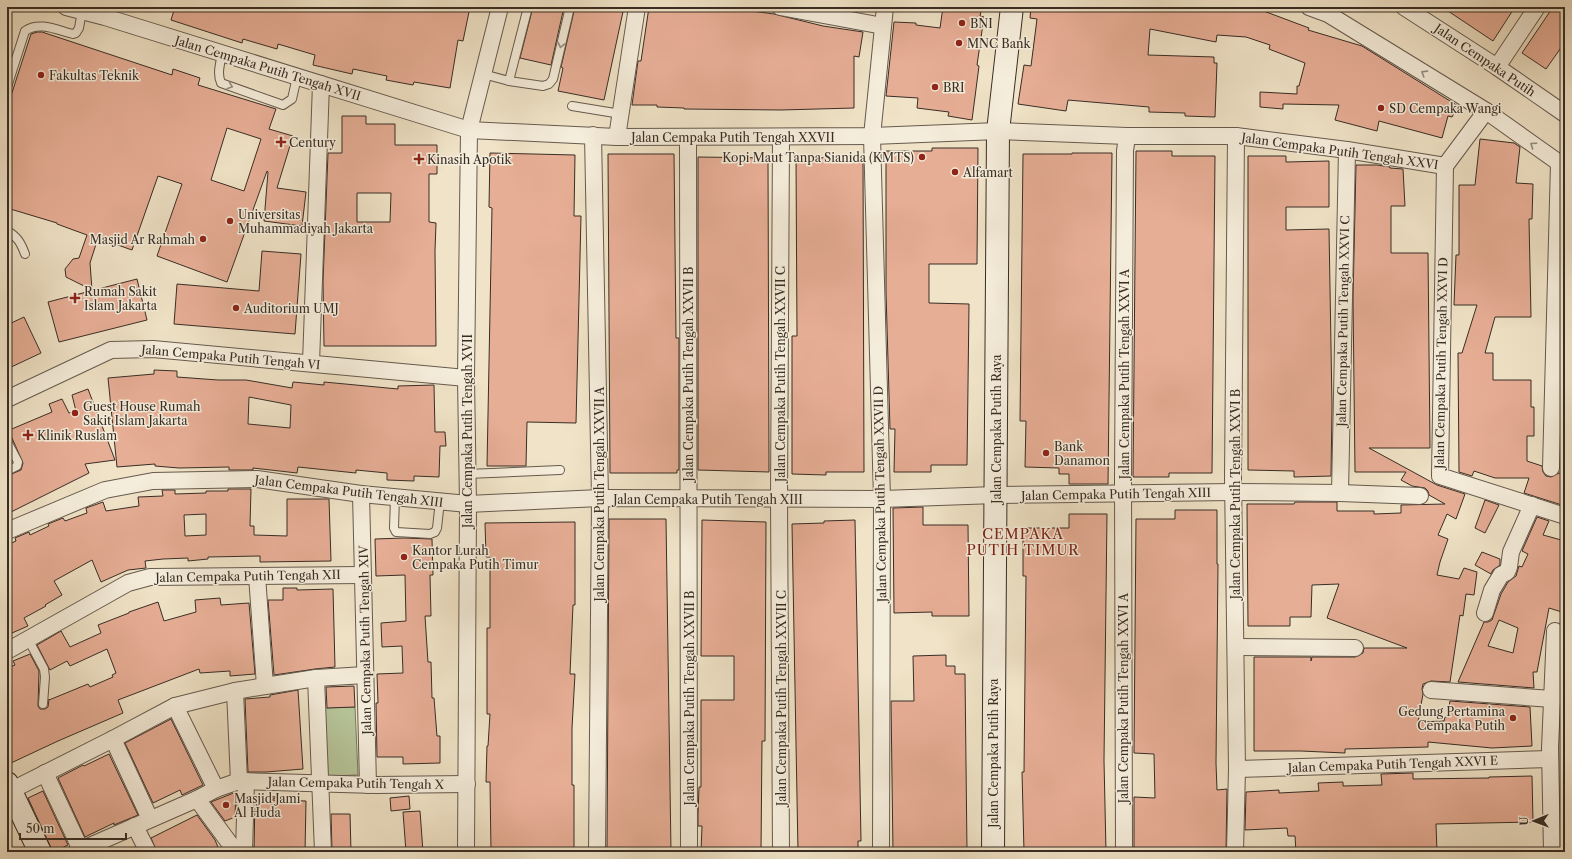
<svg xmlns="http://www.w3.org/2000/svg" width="1572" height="859" font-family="'Libre Caslon Text',serif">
<rect width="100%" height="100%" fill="#f0e3c7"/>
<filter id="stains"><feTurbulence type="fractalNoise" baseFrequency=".005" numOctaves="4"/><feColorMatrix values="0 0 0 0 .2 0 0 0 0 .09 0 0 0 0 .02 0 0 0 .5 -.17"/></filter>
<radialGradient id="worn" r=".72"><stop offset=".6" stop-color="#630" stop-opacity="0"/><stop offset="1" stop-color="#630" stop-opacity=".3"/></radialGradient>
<!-- green -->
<path fill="#b6c498" stroke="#77785e" d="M355 707 358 775 325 776 322 708Z"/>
<!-- building -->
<g fill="#e7ae96" stroke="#382d25" fill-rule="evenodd">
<path d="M175 7H470L463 41 458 40 450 88 414 82 413 85 386 80 387 76 353 69 352 74 313 65 315 55 278 44 277 49 243 39 242 43 171 20Z"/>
<path d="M533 7H564L551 65 520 58Z"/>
<path d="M575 7H624L604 100 558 91 563 68 561 67Z"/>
<path d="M649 7H722L774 14 823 26 863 32 859 57 854 56V108L781 110 684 109V108L657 107V105H632L638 61H641Z"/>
<path d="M943 7H982L980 16 984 17 977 65 979 66 972 120 948 116 949 112 917 108 918 98 886 96 894 22 916 23V25L940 28Z"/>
<path d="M1031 7H1208L1224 9V7H1253L1309 28 1308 30 1362 46 1458 106 1452 117 1448 116 1442 138 1379 121 1377 131 1335 120 1339 105 1283 104V109L1260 107V92L1297 94V86H1299L1305 63 1269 49 1270 45 1246 37 1217 35 1216 42 1150 29 1148 55 1214 57V63H1217L1215 117 1185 116V113L1149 112V107L1068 100 1066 111 1018 104 1024 65 1031 66 1037 19 1030 18Z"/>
<path d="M1442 7H1515L1493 41Z"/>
<path d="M1553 7H1565V42L1546 69 1522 53Z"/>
<path d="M37 32H42L172 75 173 69 200 78 198 85 276 109 269 129 293 136 277 188 306 192 302 226 264 221 268 172 267 171 227 282 157 256 182 184 158 176 132 250 98 238 90 263 92 290 66 277 65 269 73 259 79 258 87 235 57 224V223L7 208V108L31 34ZM227 128 261 139 244 191 211 180Z"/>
<path d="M342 116H366V124H395V145H437V174H429V222L436 223 435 251 436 346H324L323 282 328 153H342ZM357 193H391L390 222H357Z"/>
<path d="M1480 139 1514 143 1520 147 1516 183 1533 184 1532 219H1529L1531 317H1495L1485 353H1493V380H1531V407H1534V436H1527V461L1542 466 1543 472 1546 476 1551 477 1559 473 1565 476V506L1524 493 1529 478H1495L1474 471 1472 476 1459 472 1458 353H1462L1477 305H1454L1456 255H1459V185H1475Z"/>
<path d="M932 148H978L977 264H929V303L969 304 967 465H931V472H894L895 429H890L886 292V151H932Z"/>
<path d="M1136 151H1172V156H1215L1212 473H1169V477H1133Z"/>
<path d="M490 153 575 155 574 216H581L576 423 527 422 526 466H487L492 208 489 207Z"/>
<path d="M1072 153H1112L1108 484H1069V474H1059V468L1025 467 1026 421H1020L1023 154H1072Z"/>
<path d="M608 154H674L676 338H679V470H677V473H610Z"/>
<path d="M1248 156H1286V162L1329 161V207H1286V230L1329 229 1332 406 1331 476 1294 477V471L1248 470Z"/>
<path d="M698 157 768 158 769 472 698 470Z"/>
<path d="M796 157 863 159 864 472H826V475L792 474V336H797Z"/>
<path d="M1356 165H1377L1390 167V168L1403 169 1405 206H1391V253H1428L1430 448H1369L1437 485 1465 494 1456 519 1447 514 1438 535 1448 539 1440 562 1437 575 1459 579 1464 568 1477 572 1474 595 1466 594 1463 616 1460 615 1450 682 1431 681 1423 684 1422 689 1423 694 1418 722 1444 721 1445 717H1447L1450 701 1530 707 1532 746 1492 748 1428 742V747L1345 749V753L1301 751H1254V657H1311V661L1312 657H1355L1363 653 1364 648H1407L1327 618 1339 584 1312 585 1311 617H1290V626H1248L1247 504H1294L1295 502H1337V511H1374V514L1401 513V505L1445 504 1429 495 1428 491 1425 488 1412 486 1401 480 1406 472H1355L1353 298Z"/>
<path d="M262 251 301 254 295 334 174 324 177 284 259 291Z"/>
<path d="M137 279 147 320 59 342 48 302Z"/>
<path d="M24 317 41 353 7 369V325Z"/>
<path d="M154 370 177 371V377L218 380H246L292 388 293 382 324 385V382L398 389V386L434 385 435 432H445L446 446H440L439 477 414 476V481L387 480V473L356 470V473L298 467 297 473 253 468V470H229V467L179 468 155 466V464L117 467 108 378 154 374ZM249 397 291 405 290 428 248 424Z"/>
<path d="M88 389 115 460 85 464 89 473 7 514V476L21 470 23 463 12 438 8 436 7 431 52 412 49 404 62 399 69 413 76 411 72 395Z"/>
<path d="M228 489H251L250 526H254V535L287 536V499H329L331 561 260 562V556L208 557V559L188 561V558L163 559 145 561 146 568 128 570 101 582 92 560 54 581 62 595 45 605 46 606 24 618 28 626 12 633 7 621V545L16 541 15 538 29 532 30 535 49 526 48 524 63 518 65 521 87 513 86 508 103 502 106 511 139 506 138 497 163 496 162 490H175V494L206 493V491H228ZM206 514V535L185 536 184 515Z"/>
<path d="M1485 500 1499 505 1485 533 1475 528Z"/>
<path d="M923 507V525H968L969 616H932V612L894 613 893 508Z"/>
<path d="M1175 510H1217V564H1218L1216 763 1217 790 1227 789 1226 852H1134V797L1155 798 1154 754 1134 753 1136 519H1175Z"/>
<path d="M1069 514H1107L1104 760 1106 852H1024L1022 772H1024L1026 576H1023V528H1069Z"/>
<path d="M1537 517 1549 521 1543 535 1565 541V613L1549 608 1537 672H1533L1534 688 1458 682 1484 622H1488L1492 620 1501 594 1508 582 1516 576 1519 566 1522 567 1528 554 1522 551ZM1499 620 1518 628 1513 653 1488 646Z"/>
<path d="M609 519H666L671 852H608L607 849Z"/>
<path d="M702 520 766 522 765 741H762L761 852H701L702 826H698V814L699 787H701V700H734V656H701Z"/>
<path d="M855 520 861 841H858V852H798L792 524 824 523V521Z"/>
<path d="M575 522V605H573L570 674H575L572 728V785H574V852H491L490 782H486L487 746H488L490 714H487V628H490V557H486L485 523Z"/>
<path d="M404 538 432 539 433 575H430L431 616H425L428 662H431L432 698H434L437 736H440V763L403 764V757H377L376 703H378L377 674 403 673 402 646 382 647 381 623 406 621 405 575 376 576 375 539Z"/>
<path d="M1482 552 1500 559V565L1493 570 1491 574 1475 565Z"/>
<path d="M283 588H297V590L333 589 335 667 315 669 274 675 268 600H283Z"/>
<path d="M220 598 221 605 249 603 255 674 230 676V671L200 673 199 669 118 700 123 713 58 741 11 763 7 754V668L15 665 13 661 30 654 39 671 38 706 40 709H45L48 707 49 699V700L88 684 90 687 113 677 112 675 116 673 107 649 70 666 67 661 50 670 37 645 61 631 70 647 101 633 98 625 129 613V612L158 602 164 621 196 612 195 600Z"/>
<path d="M946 655V666H955V674H965L967 852H893L891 701H914L913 656Z"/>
<path d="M354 686 355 707 327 708 326 687Z"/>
<path d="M298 690 303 769 266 772H248L245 699 270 697V695Z"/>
<path d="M171 719 203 785 182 795 180 790 153 803 125 743Z"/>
<path d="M109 754 138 815 114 825V823L85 837 58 778 83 765 84 766Z"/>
<path d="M1413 773V779L1489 778V777L1532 776 1533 822 1436 824 1437 852H1296L1295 836H1288L1287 828 1245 830 1246 792 1279 790V793L1319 791 1318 783 1343 782V786L1382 785 1381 774Z"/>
<path d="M43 791 68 845 53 852 28 798Z"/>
<path d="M236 792 235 817 225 821 211 802Z"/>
<path d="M255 796 277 797 271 800 306 801 305 852H254Z"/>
<path d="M409 796 410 809 391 811 390 798Z"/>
<path d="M420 811 423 852H406L403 812Z"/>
<path d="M331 814H350L351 852H332Z"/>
<path d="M197 815 215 840 220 852H157L151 838Z"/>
</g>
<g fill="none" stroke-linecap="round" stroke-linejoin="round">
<defs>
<g id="lane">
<path d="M222 54C220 64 217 74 221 83L283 105 292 99 297 77"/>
<path d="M483 74 509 81 543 86 549 84 553 79 570 7"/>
<path d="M509 81 528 7"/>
<path d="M7 87 25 31C39 21 57 30 73 34L76 33 79 28 82 11"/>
<path d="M572 106 621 114"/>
<path d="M7 231C17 236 21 243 25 254"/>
<path d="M7 441 18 462 17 466 7 471"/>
<path d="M467 474 560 470"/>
<path d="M395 497 394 528 396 532 430 534 435 532 437 528 440 501"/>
<path d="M28 639 44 669 45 677 43 704"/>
</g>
<g id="street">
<path d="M66 7 105 17 469 130 617 137 872 136 998 131 1127 136H1236L1347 150 1445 166 1486 111"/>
<path d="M780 7 883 26"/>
<path d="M1309 7 1328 14 1486 111 1565 167"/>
<path d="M1404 7 1497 67 1565 114"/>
<path d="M1497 67 1537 7"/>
<path d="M593 135 600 498 597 852"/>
<path d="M617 137 637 7"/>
<path d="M688 137 689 852"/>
<path d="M781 137 779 499 781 852"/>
<path d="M1445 166 1440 476 1565 516"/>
<path d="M311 363 321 84"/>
<path d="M7 399 111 350 153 349 466 378"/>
<path d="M1551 468 1559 163"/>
<path d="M1340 493 1347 150"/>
<path d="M361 494 368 785"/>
<path d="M7 531 105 490 153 481 257 479 361 494 468 504 600 498 882 499 996 495 1233 492 1340 493 1420 496"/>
<path d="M257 576 265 686"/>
<path d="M1485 613 1492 590 1501 575 1507 572 1509 567 1511 552 1532 505"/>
<path d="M1236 647 1355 648"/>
<path d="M7 651 128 583 150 577 363 575"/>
<path d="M316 678 323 852"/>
<path d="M1431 690 1552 699"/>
<path d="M235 691 239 781"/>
<path d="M175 706 216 789"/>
<path d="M113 739 150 819"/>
<path d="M1237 769 1550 759"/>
<path d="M45 773 81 850"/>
<path d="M10 791 113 739 175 706 235 691 265 686 316 678 365 675"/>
<path d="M197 799 236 852"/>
<path d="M135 826 148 852"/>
<path d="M76 852 197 799 216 789 239 781 376 785 467 784"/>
<path d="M244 852 246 781"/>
<path d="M466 852 468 504 466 378 469 130 500 7"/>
<path d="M881 852 882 499 872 136 885 7"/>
<path d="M1124 852 1123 479 1125 151 1127 136"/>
<path d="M1235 852 1237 769 1233 478 1236 136"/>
<path d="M1552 852 1550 748 1555 631"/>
</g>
<g id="secondary">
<path d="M7 783 40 852"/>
<path d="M993 852 998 131 1012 7"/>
</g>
</defs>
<!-- lane casing -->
<use href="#lane" stroke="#665a4e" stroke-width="10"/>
<!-- street casing -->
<use href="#street" stroke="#665a4e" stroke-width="18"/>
<!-- secondary casing -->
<use href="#secondary" stroke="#382d25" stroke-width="24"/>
<!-- lane -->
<use href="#lane" stroke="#f5eddb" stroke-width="8"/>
<!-- street -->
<use href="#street" stroke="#f5eddb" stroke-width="16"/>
<!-- secondary -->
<use href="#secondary" stroke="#f5eddb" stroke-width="22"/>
</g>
<!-- one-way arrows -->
<defs><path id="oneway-chevron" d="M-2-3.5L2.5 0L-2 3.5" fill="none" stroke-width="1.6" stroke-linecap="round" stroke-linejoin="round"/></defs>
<g stroke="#968d80">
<use href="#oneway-chevron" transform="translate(561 45) rotate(103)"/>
<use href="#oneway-chevron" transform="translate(1424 73) rotate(-148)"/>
<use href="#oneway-chevron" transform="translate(230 86) rotate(19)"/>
<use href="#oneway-chevron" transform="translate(1533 145) rotate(-145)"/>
</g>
<!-- markers -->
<g fill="#8f2418" stroke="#f5eddb" stroke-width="1.5">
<circle cx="962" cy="23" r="4"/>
<circle cx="959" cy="43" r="4"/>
<circle cx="41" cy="75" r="4"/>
<circle cx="935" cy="87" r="4"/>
<circle cx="1381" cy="108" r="4"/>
<path d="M279 136h4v4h4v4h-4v4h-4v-4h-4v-4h4z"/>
<circle cx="922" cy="157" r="4"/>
<path d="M417 153h4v4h4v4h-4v4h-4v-4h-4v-4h4z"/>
<circle cx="955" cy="172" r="4"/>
<circle cx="230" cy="221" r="4"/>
<circle cx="203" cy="239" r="4"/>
<path d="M73 292h4v4h4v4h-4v4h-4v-4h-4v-4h4z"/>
<circle cx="236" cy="308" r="4"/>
<circle cx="75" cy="413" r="4"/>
<path d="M26 429h4v4h4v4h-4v4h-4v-4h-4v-4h4z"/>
<circle cx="1046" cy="453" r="4"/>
<circle cx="404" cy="557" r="4"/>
<circle cx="1513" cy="718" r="4"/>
<circle cx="226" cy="805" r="4"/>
</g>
<g text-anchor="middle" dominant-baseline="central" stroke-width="3" stroke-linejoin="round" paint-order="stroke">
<!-- poi labels -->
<g font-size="12" fill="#382d25" stroke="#f5eddb" text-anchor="start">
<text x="970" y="23">BNI</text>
<text x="967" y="43">MNC Bank</text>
<text x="49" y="75">Fakultas Teknik</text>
<text x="943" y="87">BRI</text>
<text x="1389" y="108">SD Cempaka Wangi</text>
<text x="289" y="142">Century</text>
<text x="914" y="157" text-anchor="end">Kopi Maut Tanpa Sianida (KMTS)</text>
<text x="427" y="159">Kinasih Apotik</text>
<text x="963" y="172">Alfamart</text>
<text x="238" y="214">Universitas<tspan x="238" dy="14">Muhammadiyah Jakarta</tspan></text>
<text x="195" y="239" text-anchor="end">Masjid Ar Rahmah</text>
<text x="84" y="291">Rumah Sakit<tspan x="84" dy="14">Islam Jakarta</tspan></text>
<text x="244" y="308">Auditorium UMJ</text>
<text x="83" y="406">Guest House Rumah<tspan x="83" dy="14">Sakit Islam Jakarta</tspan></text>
<text x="37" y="435">Klinik Ruslam</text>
<text x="1054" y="446">Bank<tspan x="1054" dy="14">Danamon</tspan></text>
<text x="412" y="550">Kantor Lurah<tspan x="412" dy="14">Cempaka Putih Timur</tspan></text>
<text x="1505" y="711" text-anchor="end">Gedung Pertamina<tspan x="1505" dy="14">Cempaka Putih</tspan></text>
<text x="234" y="798">Masjid Jami<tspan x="234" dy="14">Al Huda</tspan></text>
</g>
<!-- street labels -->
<g font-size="12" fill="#382d25" stroke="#f5eddb">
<text transform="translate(1485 60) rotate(34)">Jalan Cempaka Putih</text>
<text transform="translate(268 68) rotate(17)">Jalan Cempaka Putih Tengah XVII</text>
<text x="733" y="137">Jalan Cempaka Putih Tengah XXVII</text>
<text transform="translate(1340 151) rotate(8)">Jalan Cempaka Putih Tengah XXVI</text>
<text transform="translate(1343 321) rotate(-89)">Jalan Cempaka Putih Tengah XXVI C</text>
<text transform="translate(231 357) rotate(5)">Jalan Cempaka Putih Tengah VI</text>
<text transform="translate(1441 363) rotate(-89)">Jalan Cempaka Putih Tengah XXVI D</text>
<text transform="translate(688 374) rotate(-90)">Jalan Cempaka Putih Tengah XXVII B</text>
<text transform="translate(780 374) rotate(-90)">Jalan Cempaka Putih Tengah XXVII C</text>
<text transform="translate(1124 374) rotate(-90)">Jalan Cempaka Putih Tengah XXVI A</text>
<text transform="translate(996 429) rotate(-90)">Jalan Cempaka Putih Raya</text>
<text transform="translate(467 431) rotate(-90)">Jalan Cempaka Putih Tengah XVII</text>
<text transform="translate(349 491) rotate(7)">Jalan Cempaka Putih Tengah XIII</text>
<text transform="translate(599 494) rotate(-90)">Jalan Cempaka Putih Tengah XXVII A</text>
<text transform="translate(880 494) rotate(-91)">Jalan Cempaka Putih Tengah XXVII D</text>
<text transform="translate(1116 494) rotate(-1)">Jalan Cempaka Putih Tengah XIII</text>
<text transform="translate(1235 494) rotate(-90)">Jalan Cempaka Putih Tengah XXVI B</text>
<text x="708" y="499">Jalan Cempaka Putih Tengah XIII</text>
<text transform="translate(248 576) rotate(-1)">Jalan Cempaka Putih Tengah XII</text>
<text transform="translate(365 640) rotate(-91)">Jalan Cempaka Putih Tengah XIV</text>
<text transform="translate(689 698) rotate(-90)">Jalan Cempaka Putih Tengah XXVII B</text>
<text transform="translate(781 698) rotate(-90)">Jalan Cempaka Putih Tengah XXVII C</text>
<text transform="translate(1123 698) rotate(-90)">Jalan Cempaka Putih Tengah XXVI A</text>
<text transform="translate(993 753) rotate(-90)">Jalan Cempaka Putih Raya</text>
<text transform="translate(1393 764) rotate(-2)">Jalan Cempaka Putih Tengah XXVI E</text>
<text transform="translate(356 783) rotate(1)">Jalan Cempaka Putih Tengah X</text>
</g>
<!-- quarter labels -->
<g font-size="14" letter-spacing="1" fill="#7a1f14" stroke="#f5eddb">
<text x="1023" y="534">CEMPAKA<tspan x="1023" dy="16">PUTIH TIMUR</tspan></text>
</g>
</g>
<!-- margin -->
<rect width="1572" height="859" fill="none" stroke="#f0e3c7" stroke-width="24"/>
<rect x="8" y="8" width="1556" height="843" fill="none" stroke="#382d25" stroke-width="2"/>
<rect x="12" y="12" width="1548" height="835" fill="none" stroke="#382d25"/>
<!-- north arrow -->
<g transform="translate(1534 821) rotate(269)" stroke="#f5eddb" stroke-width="3" paint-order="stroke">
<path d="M0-3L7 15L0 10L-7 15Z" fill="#382d25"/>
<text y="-6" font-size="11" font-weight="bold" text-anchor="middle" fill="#382d25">U</text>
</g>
<!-- scale -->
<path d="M20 833v6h106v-6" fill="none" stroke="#382d25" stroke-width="2"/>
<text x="26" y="833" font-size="12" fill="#382d25" stroke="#f5eddb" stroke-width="3" paint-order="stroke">50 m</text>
<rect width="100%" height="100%" filter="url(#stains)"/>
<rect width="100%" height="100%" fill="url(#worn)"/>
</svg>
